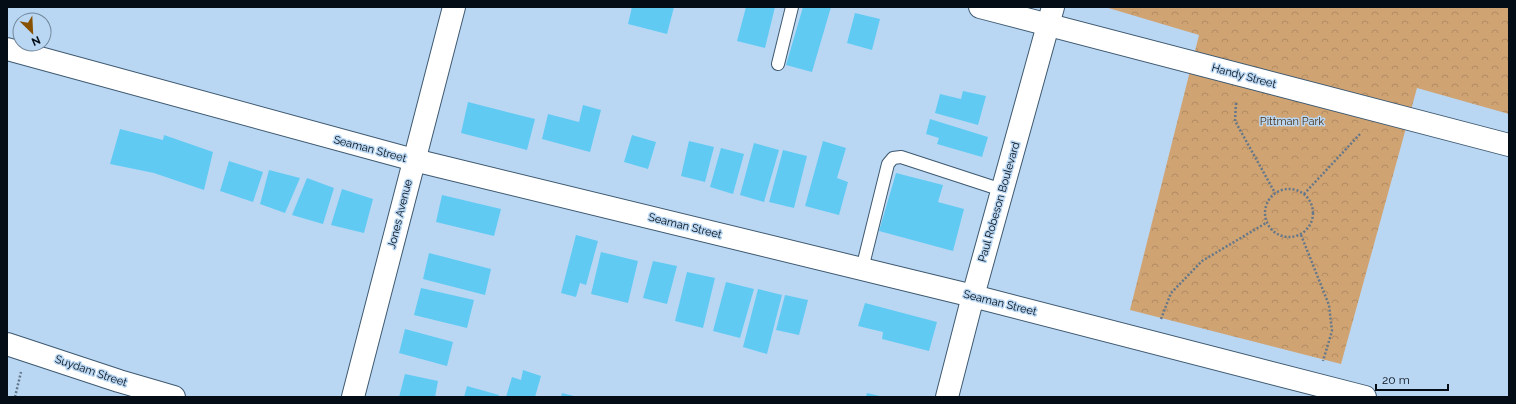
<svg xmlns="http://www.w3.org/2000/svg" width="1516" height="404" font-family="Raleway,sans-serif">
<defs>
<pattern id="park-crowns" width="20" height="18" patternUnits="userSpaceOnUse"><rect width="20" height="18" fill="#d0a373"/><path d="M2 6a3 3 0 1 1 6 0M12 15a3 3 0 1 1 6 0" fill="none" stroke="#b18b63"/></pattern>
</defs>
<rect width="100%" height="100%" fill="#b9d7f3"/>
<!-- park -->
<path fill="url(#park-crowns)" d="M1105 7H1509V114L1417 88 1341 364 1130 310 1199 35Z"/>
<!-- building -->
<g fill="#61caf3">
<path d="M632 7H674L667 34 628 24Z"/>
<path d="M746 7H775L765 48 737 41Z"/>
<path d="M803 7H831L812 72 786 65Z"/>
<path d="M855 13 880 19 872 50 847 43Z"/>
<path d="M963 91 986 96 978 125 935 113 940 94 961 99Z"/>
<path d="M468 102 535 119 527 150 461 133Z"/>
<path d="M583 105 601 110 590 152 542 139 548 114 579 122Z"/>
<path d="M930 119 988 137 982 157 937 144 939 138 926 134Z"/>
<path d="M120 129 163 140 164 135 213 152 204 190 154 173 110 164Z"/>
<path d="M632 135 656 142 648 169 624 162Z"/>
<path d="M689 141 714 147 705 182 681 176Z"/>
<path d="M823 141 846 148 837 178 848 182 839 215 805 206Z"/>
<path d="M754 143 779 150 764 202 740 195Z"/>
<path d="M721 148 744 154 733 194 710 187Z"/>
<path d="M783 150 807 156 794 208 769 202Z"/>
<path d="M229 161 263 172 253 202 220 191Z"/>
<path d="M269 170 300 178 285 213 260 204Z"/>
<path d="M896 173 943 185 938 202 964 209 953 251 879 231Z"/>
<path d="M307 178 334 188 323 224 292 215Z"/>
<path d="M342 189 373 199 364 233 331 225Z"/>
<path d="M442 195 501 209 494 236 436 222Z"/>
<path d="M576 235 598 241 586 285 580 283 576 297 561 293Z"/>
<path d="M601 252 638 261 628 303 591 294Z"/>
<path d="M429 253 491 269 485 295 423 279Z"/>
<path d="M653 261 677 266 667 304 643 298Z"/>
<path d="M687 272 715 278 703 328 675 321Z"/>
<path d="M726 282 754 289 740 338 713 331Z"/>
<path d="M421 288 474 300 467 328 414 315Z"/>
<path d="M758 289 782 295 767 354 743 347Z"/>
<path d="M785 295 808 300 799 335 776 330Z"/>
<path d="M865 303 937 322 929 351 882 339 883 332 858 326Z"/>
<path d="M405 329 453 342 447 366 399 353Z"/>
<path d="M523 370 541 376 535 397H506L512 377 521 380Z"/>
<path d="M405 374 438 381 435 397H399Z"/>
<path d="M467 386 499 395 498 397H464Z"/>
<path d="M562 393 574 396V397H561Z"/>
<path d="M867 393 880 396V397H866Z"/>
</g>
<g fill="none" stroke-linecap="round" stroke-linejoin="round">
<defs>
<g id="service">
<path d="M778 64 792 7"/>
<path d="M862 269 888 164 893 158 901 157 1002 190"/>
</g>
<g id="minor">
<path d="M980 7 1509 145"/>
<path d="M7 49 414 160 973 296 1365 397"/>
<path d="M7 344 119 381 174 397"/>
<path d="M353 397 454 7"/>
</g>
<path id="tertiary" d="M947 397 973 296 1053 7"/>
</defs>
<!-- service casing -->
<use href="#service" stroke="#3e5970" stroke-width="14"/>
<!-- minor casing -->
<use href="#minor" stroke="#3e5970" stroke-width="24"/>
<!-- tertiary casing -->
<use href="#tertiary" stroke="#3e5970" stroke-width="24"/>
<!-- path -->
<g stroke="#64788b" stroke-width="2.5" stroke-dasharray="2 2" stroke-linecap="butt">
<path d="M1236 103 1235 121 1275 193"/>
<circle cx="1289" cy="213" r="24"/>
<path d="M1304 194 1360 134"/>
<path d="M1301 235 1329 305 1332 331 1323 361"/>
<path d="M1161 319 1171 293 1202 261 1266 223"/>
<path d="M15 397 21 372"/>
</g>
<!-- service -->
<use href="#service" stroke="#fff" stroke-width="12"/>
<!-- minor -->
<use href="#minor" stroke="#fff" stroke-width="22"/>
<!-- tertiary -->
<use href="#tertiary" stroke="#fff" stroke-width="22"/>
</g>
<g text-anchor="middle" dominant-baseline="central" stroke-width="3" stroke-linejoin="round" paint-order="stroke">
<!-- street labels -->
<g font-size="11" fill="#040c15" stroke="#b9d7f3">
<text transform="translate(1244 76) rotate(15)">Handy Street</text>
<text transform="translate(370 149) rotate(15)">Seaman Street</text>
<text transform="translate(999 202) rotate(-74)">Paul Robeson Boulevard</text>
<text transform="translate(400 214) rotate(-76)">Jones Avenue</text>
<text transform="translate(685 226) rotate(14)">Seaman Street</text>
<text transform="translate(1000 303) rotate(14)">Seaman Street</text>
<text transform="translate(91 371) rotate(19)">Suydam Street</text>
</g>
<!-- park labels -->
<g font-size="11" fill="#482e11" stroke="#b9d7f3">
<text x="1292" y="121">Pittman Park</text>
</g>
</g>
<!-- border -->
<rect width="1516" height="404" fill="none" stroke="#040c15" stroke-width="16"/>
<!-- north arrow -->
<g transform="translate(32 32) rotate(156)"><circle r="19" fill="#b9d7f3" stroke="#71869a"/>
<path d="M0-3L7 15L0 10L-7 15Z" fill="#875100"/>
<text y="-6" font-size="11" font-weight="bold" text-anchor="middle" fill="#040c15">N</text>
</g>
<!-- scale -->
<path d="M1376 384v6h72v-6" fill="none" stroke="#040c15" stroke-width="2"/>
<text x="1382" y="384" font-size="12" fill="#040c15" stroke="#b9d7f3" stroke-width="3" paint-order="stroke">20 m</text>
</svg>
